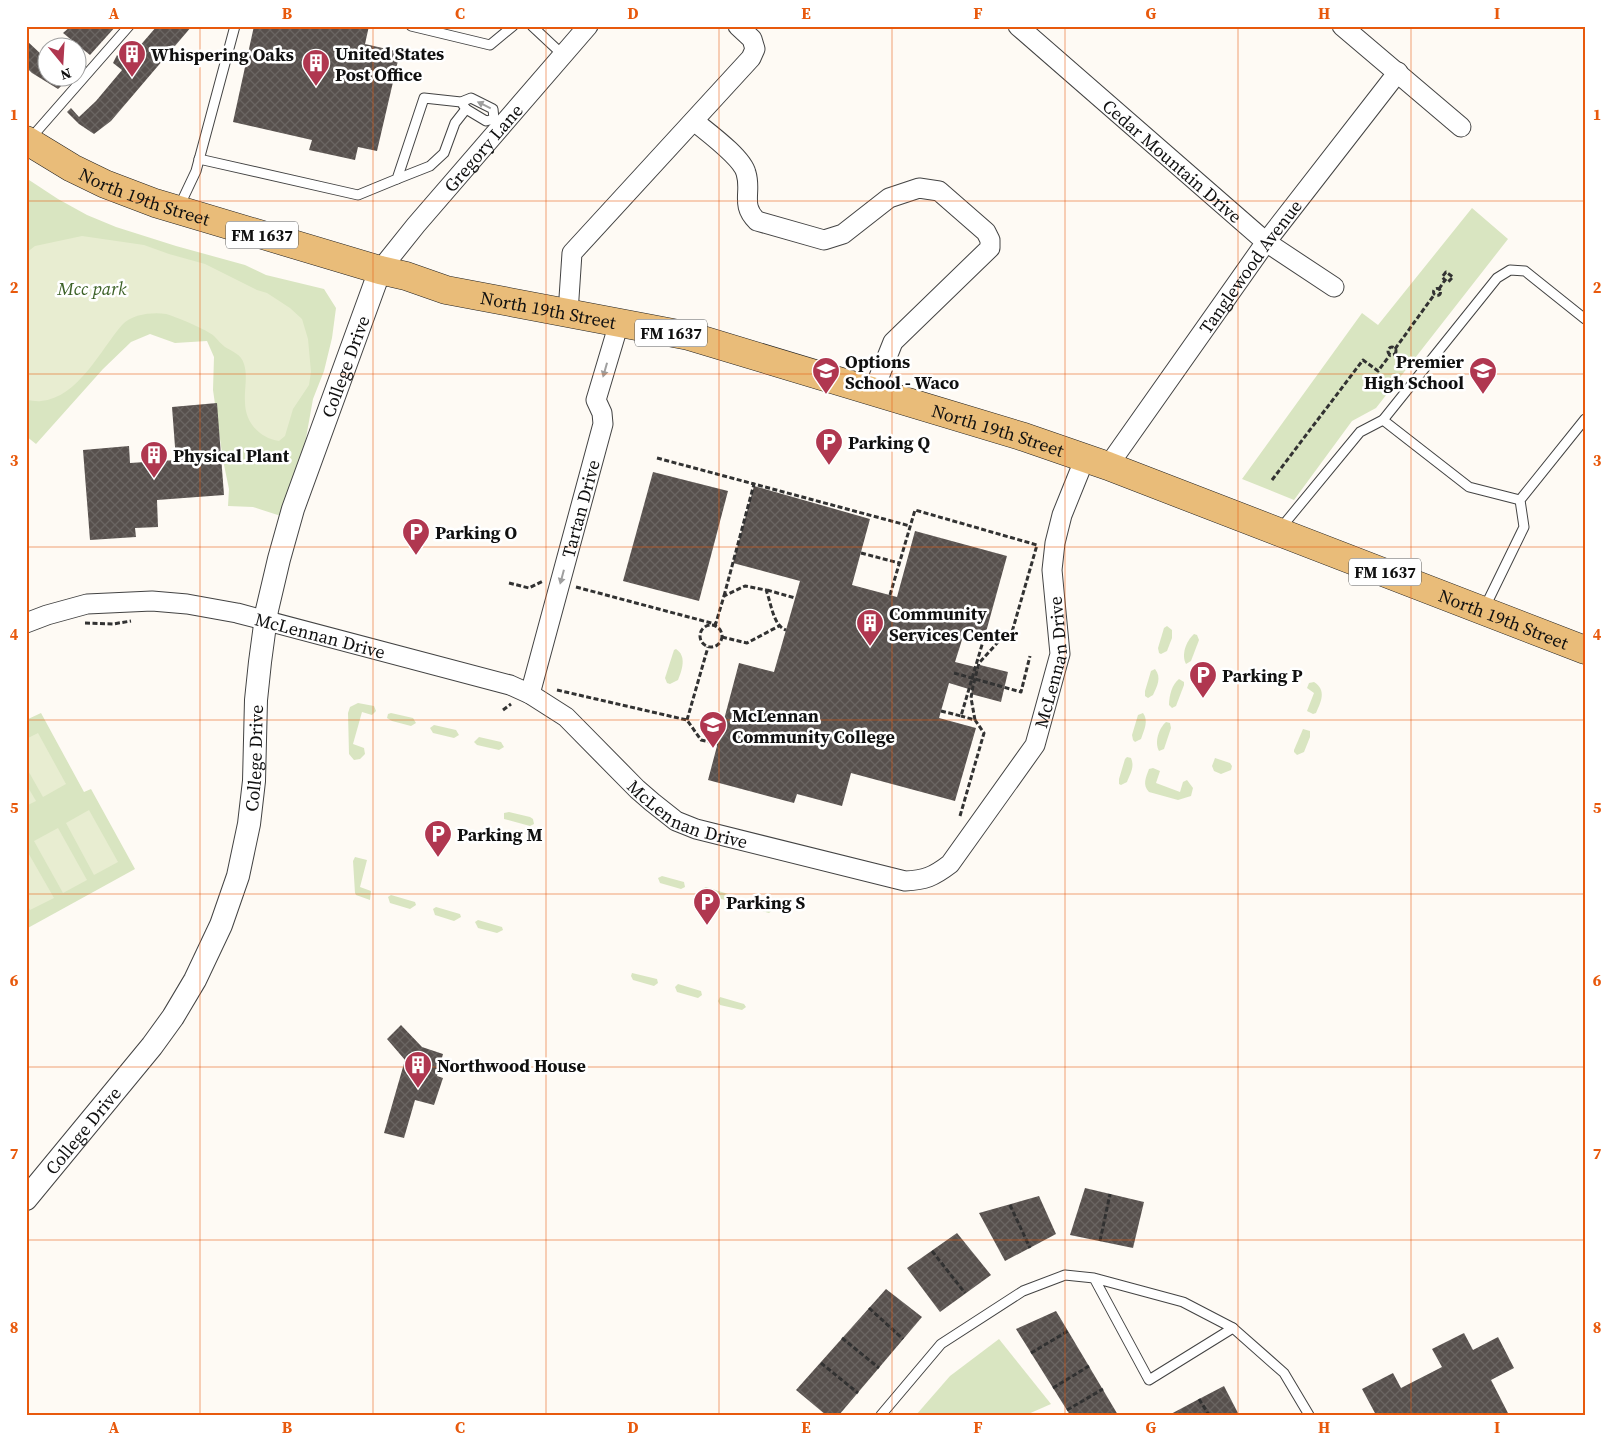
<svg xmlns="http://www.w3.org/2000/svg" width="1611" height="1441" font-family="'Source Serif 4',serif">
<defs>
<pattern id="building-cross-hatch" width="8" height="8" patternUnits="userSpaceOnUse" patternTransform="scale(1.25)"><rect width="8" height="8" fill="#57504d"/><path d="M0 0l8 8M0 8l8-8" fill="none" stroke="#6a6562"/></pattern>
</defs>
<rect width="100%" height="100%" fill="#fefaf4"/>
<!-- green -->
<g fill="#d9e5c1">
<path d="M26 178 58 199 87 215 116 227 176 246 245 265 266 275 324 289 336 308 332 338 324 371 313 399 306 438 284 517 253 507 228 506 229 489 223 460 213 390 214 357 207 341 175 343 150 334 131 342 103 369 36 444 26 436Z"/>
<path d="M1472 208 1508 239 1376 408 1352 421 1294 500 1242 479 1362 313 1378 325Z"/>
<path d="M1167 626 1172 630V638L1167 651 1161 654 1159 653 1158 648 1164 628Z"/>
<path d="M1194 634 1197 635 1199 640 1191 661 1186 664C1181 655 1186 641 1194 634Z"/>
<path d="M676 649C687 656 682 670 678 680L670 684 667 683 665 678 674 650Z"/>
<path d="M1155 669C1162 678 1157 686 1153 695L1148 698 1145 696V691L1151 671Z"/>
<path d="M1179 679 1184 682V685L1176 706 1172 708 1169 705C1169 696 1172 684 1179 679Z"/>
<path d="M1314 682C1327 690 1321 702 1316 713L1313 714 1307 711 1314 693 1307 688 1309 683Z"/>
<path d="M358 703 374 706 376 711 372 715 362 712 353 744 364 748 365 754 360 759 354 760 349 754 348 713 350 707Z"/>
<path d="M41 713 84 792 91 789 135 869 26 929V720Z"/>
<path d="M391 713 413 718 416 723 411 726 392 721 387 718 388 714Z"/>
<path d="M1143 713C1149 721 1144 730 1141 739L1135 742 1133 740 1132 735 1138 715Z"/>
<path d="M1166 722 1170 723 1171 728 1164 749 1159 751C1154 742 1159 728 1166 722Z"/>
<path d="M434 725 456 730 459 735 454 738 433 733 430 728Z"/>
<path d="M1303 729 1310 731V737L1304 752 1297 755 1294 752V750Z"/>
<path d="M479 737 501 742 504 747 499 750 477 745 474 742Z"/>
<path d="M1127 757 1131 758C1135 767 1130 774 1127 782L1121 785 1119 784V779L1125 759Z"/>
<path d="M1215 758 1230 763 1232 766 1231 770 1221 774 1214 771 1212 766Z"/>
<path d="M1153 768 1160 771 1156 783 1180 792 1183 782 1187 780 1193 788 1191 796 1178 800 1149 792C1142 785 1146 777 1149 769Z"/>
<path d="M509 812 530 817 533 819 534 824 530 826 504 819V813Z"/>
<path d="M355 857 367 860 360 887 371 891 370 900 356 895 355 893 353 861Z"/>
<path d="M662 876 684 882 685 887 681 889 660 883 658 878Z"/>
<path d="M706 887 728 894 729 897 725 900 703 894 702 889Z"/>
<path d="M391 895 415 902 416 905 410 909 390 903 388 897Z"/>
<path d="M749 899 772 906 773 910 769 913 748 907 745 903Z"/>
<path d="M436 907 460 914 461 917 454 921 435 915 433 909Z"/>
<path d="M478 920 502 927 503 930 497 933 478 928 475 922Z"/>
<path d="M632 973 657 979 658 983 654 986 633 980 631 976Z"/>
<path d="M678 984 701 991 702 995 698 998 677 992 675 987Z"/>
<path d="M720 997 744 1004 746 1007 742 1010 720 1005 718 1001Z"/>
<path d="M999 1339 1051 1404 1026 1415H916L950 1376Z"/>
</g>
<!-- pitch -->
<g fill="#e8edd1">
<path d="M82 236 144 245 169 254 205 264 257 290 267 293 290 308 302 319 308 339 311 372 309 385 293 409 285 436 279 441C260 438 245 423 245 402 244 390 248 376 244 364 241 354 233 352 225 347 221 344 218 340 214 336 208 330 174 316 166 314 153 312 132 314 122 325 101 349 78 398 41 401 37 402 31 400 26 400V253L35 246Z"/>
<path d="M38 733 66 784 43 797 26 767V739Z"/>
<path d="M26 784 36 801 26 806Z"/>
<path d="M89 810 118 862 94 875 66 823Z"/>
<path d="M58 828 87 880 63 893 34 841Z"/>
<path d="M26 849 54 898 30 910 26 903Z"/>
</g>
<!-- building -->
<g fill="url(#building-cross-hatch)">
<path d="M71 26H116L90 55 63 33Z"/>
<path d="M157 26H192L111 121 94 134 79 124 67 112 71 108 79 117 96 101 122 70 113 63 117 55 126 64 138 48Z"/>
<path d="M254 26H369L365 44 400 52 377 151 358 147 355 160 309 150 312 140 233 122Z"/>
<path d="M26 40 43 56 48 52V78H70L58 89 32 73 26 67Z"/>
<path d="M217 403 224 495 157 500 158 527 135 528 136 537 90 540 83 450 129 446 130 463 176 460 172 407Z"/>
<path d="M653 472 728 491 699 601 623 581Z"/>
<path d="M754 486 870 519 852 585 897 597 915 531 1007 556 986 632 966 627 955 662 979 668 980 665 1008 672 1001 702 971 694 972 690 949 683 939 718 976 728 955 801 851 773 842 806 797 794 794 803 708 780 739 663 774 672 800 581 733 563Z"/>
<path d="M401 1025 422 1047 443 1054 437 1076 443 1078 434 1105 415 1100 404 1138 384 1133 405 1060 387 1039Z"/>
<path d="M1085 1188 1144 1202 1133 1248 1070 1235Z"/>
<path d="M1039 1196 1056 1234 1005 1261 979 1213Z"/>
<path d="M957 1233 991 1275 940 1312 907 1268Z"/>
<path d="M886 1289 922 1317 839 1415H826L796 1390Z"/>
<path d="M1056 1311 1068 1331 1118 1415H1070L1016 1329Z"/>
<path d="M1464 1333 1473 1350 1498 1337 1514 1368 1491 1380 1509 1415H1376L1362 1389 1393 1373 1401 1388 1442 1367 1432 1349Z"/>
<path d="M1224 1386 1239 1415H1169L1199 1399Z"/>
</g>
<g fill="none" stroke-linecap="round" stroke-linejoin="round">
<defs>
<g id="service">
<path d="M411 26 490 45 513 26"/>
<path d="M532 26 563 55"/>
<path d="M30 139 129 26"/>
<path d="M199 159 358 195 397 179 424 98 461 102 471 98 493 109 494 119 486 121 466 109 461 102"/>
<path d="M397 179 430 166 444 153 455 123 466 109"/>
<path d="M179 207 196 171 235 26"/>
<path d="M1383 420 1469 487 1520 500"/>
<path d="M1280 529 1360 432 1383 420 1497 278 1510 270 1525 271 1585 319"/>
<path d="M1485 607 1524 527 1520 500 1585 419"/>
<path d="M1233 1328 1284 1373 1309 1415"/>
<path d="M881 1415 941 1344 1023 1291 1065 1275 1094 1278 1183 1302 1233 1328 1149 1380 1094 1278"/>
</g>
<g id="minor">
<path id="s1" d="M1018 26 1266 242 1334 287"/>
<path d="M1342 26 1461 127"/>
<path d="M694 121C707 132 742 157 746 173 752 192 740 205 757 221L824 240 843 234 889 198 919 188 939 191 986 232 990 240V248L893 342 873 392"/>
<path id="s2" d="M380 270 416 225 588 26"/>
<path d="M568 313 572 253 751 58 755 49 752 39 738 26"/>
<path id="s3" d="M1108 466 1266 242 1398 72"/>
<path id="s4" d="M26 623 47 615 87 604 152 601 187 604 237 613 510 685 530 694 566 717 637 789 652 802 676 821 696 829 905 881C925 880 933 877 950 864L1035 745 1060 654 1052 570 1055 543 1062 515 1085 458"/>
<path id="s5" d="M530 694 603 424 602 413 596 400 619 323"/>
</g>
<g id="tertiary">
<path id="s6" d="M26 1199 152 1046 173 1017 195 980 221 925 238 876 249 824 254 781 256 700 260 662 267 610 279 559 293 509 380 270"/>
</g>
<g id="primary">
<path id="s7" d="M26 140 72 168 105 184 155 203 380 270 406 276 446 290 689 336 1024 437 1108 466 1585 650"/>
</g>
</defs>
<!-- service casing -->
<use href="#service" stroke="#434343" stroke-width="11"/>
<!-- minor casing -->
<use href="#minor" stroke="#434343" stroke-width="21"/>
<!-- tertiary casing -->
<use href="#tertiary" stroke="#434343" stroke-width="24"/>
<!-- primary casing -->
<use href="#primary" stroke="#212121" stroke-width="29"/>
<!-- path -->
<g stroke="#323232" stroke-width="3" stroke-dasharray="5 2.5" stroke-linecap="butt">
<circle cx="1437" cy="292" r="3.5"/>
<path d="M1439 289 1445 280 1448 282 1453 277 1446 272 1442 277 1445 280"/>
<circle cx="1392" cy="351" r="4"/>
<path d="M1395 349 1434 295"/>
<path d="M1395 354 1411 368"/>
<path d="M657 458 754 484"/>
<path d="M1272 480 1363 360 1378 371 1390 355"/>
<path d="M861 553 899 563"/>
<path d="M509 583 529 588 543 581"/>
<path d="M576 587 715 624"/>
<path d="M767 590 795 598"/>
<path d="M890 595 915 510 1037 545 1012 632 999 641 964 633"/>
<path d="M724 596 754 484 910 526"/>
<path d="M85 623 113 624 131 621"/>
<circle cx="711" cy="636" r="11"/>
<path d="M715 626 724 596 745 586 766 590C771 602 773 626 786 630"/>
<path d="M722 637 747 643 779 626"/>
<path d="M954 673 1021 692 1030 656"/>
<path d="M557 690 687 720 701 740 718 744"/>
<path d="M503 710 511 704"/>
<path d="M941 711 961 716 984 638"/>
<path d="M687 720 708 647"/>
<path d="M975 720 971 698 973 686 979 663 999 641"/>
<path d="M960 816 984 733 975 720 961 716"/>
<path d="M1010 1205 1030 1248"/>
<path d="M1100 1241 1110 1194"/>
<path d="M932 1251 965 1293"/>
<path d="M869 1308 903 1339"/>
<path d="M842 1338 879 1368"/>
<path d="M1031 1353 1068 1331"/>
<path d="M821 1363 858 1393"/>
<path d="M1053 1388 1089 1366"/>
<path d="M1199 1399 1209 1415"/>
<path d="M1067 1410 1103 1389"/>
</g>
<!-- service -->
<use href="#service" stroke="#fff" stroke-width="9"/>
<!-- minor -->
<use href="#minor" stroke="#fff" stroke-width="19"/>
<!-- tertiary -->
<use href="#tertiary" stroke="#fff" stroke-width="22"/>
<!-- primary -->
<use href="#primary" stroke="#e9bc79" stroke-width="28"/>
</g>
<!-- one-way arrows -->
<defs><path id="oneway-solid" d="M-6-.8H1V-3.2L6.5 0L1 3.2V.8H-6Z" transform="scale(1.25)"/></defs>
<g fill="#9f9f9f">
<use href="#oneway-solid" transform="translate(484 105) rotate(-154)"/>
<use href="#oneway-solid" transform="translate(605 370) rotate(106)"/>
<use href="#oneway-solid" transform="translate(562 577) rotate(105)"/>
</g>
<!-- grid -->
<path fill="none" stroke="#e8590c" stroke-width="1" stroke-opacity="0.55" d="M200 26V1415M373 26V1415M546 26V1415M719 26V1415M892 26V1415M1065 26V1415M1238 26V1415M1411 26V1415M26 201H1585M26 374H1585M26 547H1585M26 720H1585M26 894H1585M26 1067H1585M26 1240H1585"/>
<!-- icons -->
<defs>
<symbol id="building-pin" viewBox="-11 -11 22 30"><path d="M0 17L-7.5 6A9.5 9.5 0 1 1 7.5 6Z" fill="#b03750" stroke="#fff"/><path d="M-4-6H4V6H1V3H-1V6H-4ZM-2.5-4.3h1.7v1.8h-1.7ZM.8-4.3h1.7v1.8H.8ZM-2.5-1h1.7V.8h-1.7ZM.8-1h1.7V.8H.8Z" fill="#fff"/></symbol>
<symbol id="school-pin" viewBox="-11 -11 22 30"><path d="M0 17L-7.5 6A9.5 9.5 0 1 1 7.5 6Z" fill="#b03750" stroke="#fff"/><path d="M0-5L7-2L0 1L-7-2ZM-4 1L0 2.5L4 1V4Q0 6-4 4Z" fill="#fff"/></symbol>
<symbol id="parking-pin" viewBox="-11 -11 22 30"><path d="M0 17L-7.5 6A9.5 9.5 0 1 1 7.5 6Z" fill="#b03750" stroke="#fff"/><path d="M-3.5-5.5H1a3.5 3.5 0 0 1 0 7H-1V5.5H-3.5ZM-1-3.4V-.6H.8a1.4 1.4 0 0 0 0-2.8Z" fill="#fff"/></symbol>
<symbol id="university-pin" viewBox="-11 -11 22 30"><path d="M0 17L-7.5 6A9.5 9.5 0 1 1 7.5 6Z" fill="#b03750" stroke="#fff"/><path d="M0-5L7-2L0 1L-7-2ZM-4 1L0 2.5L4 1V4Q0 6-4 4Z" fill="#fff"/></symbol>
</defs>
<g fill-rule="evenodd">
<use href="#building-pin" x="116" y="38" width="32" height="43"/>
<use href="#building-pin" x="300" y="47" width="32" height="43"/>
<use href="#school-pin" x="810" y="355" width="32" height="43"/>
<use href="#school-pin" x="1467" y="355" width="32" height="43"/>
<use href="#parking-pin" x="813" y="426" width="32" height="43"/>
<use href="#building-pin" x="138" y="439" width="32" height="43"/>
<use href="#parking-pin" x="400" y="516" width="32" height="43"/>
<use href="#building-pin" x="854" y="607" width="32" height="43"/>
<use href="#parking-pin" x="1187" y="659" width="32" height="43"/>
<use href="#university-pin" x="697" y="709" width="32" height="43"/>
<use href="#parking-pin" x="422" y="818" width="32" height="43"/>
<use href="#parking-pin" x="691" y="886" width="32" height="43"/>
<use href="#building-pin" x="402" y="1049" width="32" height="43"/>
</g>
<g text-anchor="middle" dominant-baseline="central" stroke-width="5" stroke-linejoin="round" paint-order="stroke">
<!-- shield labels -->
<g fill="#fff" stroke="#585858" stroke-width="1">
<rect x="226" y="221.5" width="72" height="27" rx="4"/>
<rect x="635" y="319.5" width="72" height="27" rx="4"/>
<rect x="1349" y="558.5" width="72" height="27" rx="4"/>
</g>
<g font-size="16" font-weight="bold" fill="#101010">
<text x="262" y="235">FM 1637</text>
<text x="671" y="333">FM 1637</text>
<text x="1385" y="572">FM 1637</text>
</g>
<!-- poi labels -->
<g font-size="18" font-weight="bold" fill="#101010" stroke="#fff" text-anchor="start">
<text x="335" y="53">United States<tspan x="335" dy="21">Post Office</tspan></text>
<text x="151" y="54">Whispering Oaks</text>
<text x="845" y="361">Options<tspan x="845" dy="21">School - Waco</tspan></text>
<text x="1464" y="361" text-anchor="end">Premier<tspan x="1464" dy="21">High School</tspan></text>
<text x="848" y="442">Parking Q</text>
<text x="173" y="455">Physical Plant</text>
<text x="435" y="532">Parking O</text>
<text x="889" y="613">Community<tspan x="889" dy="21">Services Center</tspan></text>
<text x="1222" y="675">Parking P</text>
<text x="732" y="715">McLennan<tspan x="732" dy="21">Community College</tspan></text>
<text x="457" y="834">Parking M</text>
<text x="726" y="902">Parking S</text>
<text x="437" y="1065">Northwood House</text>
</g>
<!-- street labels -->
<g font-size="18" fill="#101010" stroke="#fff">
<text stroke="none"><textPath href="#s2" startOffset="160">Gregory Lane</textPath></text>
<text stroke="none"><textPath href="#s1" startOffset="205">Cedar Mountain Drive</textPath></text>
<text stroke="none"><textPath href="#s7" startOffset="132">North 19th Street</textPath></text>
<text stroke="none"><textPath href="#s3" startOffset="245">Tanglewood Avenue</textPath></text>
<text stroke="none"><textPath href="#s7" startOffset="552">North 19th Street</textPath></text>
<text stroke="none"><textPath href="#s6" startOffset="914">College Drive</textPath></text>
<text stroke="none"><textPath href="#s7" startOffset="1018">North 19th Street</textPath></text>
<text stroke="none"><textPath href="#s5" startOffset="192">Tartan Drive</textPath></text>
<text stroke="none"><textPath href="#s7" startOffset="1558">North 19th Street</textPath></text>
<text stroke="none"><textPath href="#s4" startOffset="301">McLennan Drive</textPath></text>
<text stroke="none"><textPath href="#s4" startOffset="1231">McLennan Drive</textPath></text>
<text stroke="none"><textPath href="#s6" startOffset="509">College Drive</textPath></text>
<text stroke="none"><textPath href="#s4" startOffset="721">McLennan Drive</textPath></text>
<text stroke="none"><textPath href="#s6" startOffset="89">College Drive</textPath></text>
</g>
<!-- park labels -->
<g font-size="18" font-style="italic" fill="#3c6127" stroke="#fff">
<text x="92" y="288">Mcc park</text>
</g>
</g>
<!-- border -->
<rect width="1611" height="1441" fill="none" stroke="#ffffff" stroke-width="55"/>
<!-- north arrow -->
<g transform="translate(62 62) rotate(162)"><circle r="24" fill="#ffffff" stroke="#9f9f9f"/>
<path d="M0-4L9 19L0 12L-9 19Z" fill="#b03750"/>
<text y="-8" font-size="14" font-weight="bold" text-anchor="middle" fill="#101010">N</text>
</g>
<rect x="28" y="28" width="1556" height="1386" fill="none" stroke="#e8590c" stroke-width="2"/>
<g font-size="16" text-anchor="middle" font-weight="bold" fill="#e8590c">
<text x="114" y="19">A</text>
<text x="287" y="19">B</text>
<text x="460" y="19">C</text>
<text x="633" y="19">D</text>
<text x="806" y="19">E</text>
<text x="978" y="19">F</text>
<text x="1151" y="19">G</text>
<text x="1324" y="19">H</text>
<text x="1497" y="19">I</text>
<text x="14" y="120">1</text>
<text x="1597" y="120">1</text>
<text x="14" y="293">2</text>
<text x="1597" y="293">2</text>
<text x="14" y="466">3</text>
<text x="1597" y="466">3</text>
<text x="14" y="640">4</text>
<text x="1597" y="640">4</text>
<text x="14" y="813">5</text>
<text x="1597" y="813">5</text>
<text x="14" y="986">6</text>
<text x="1597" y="986">6</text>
<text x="14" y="1159">7</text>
<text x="1597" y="1159">7</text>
<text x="14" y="1333">8</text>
<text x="1597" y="1333">8</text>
<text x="114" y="1433">A</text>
<text x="287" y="1433">B</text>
<text x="460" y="1433">C</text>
<text x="633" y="1433">D</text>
<text x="806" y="1433">E</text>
<text x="978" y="1433">F</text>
<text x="1151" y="1433">G</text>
<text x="1324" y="1433">H</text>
<text x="1497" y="1433">I</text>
</g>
</svg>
